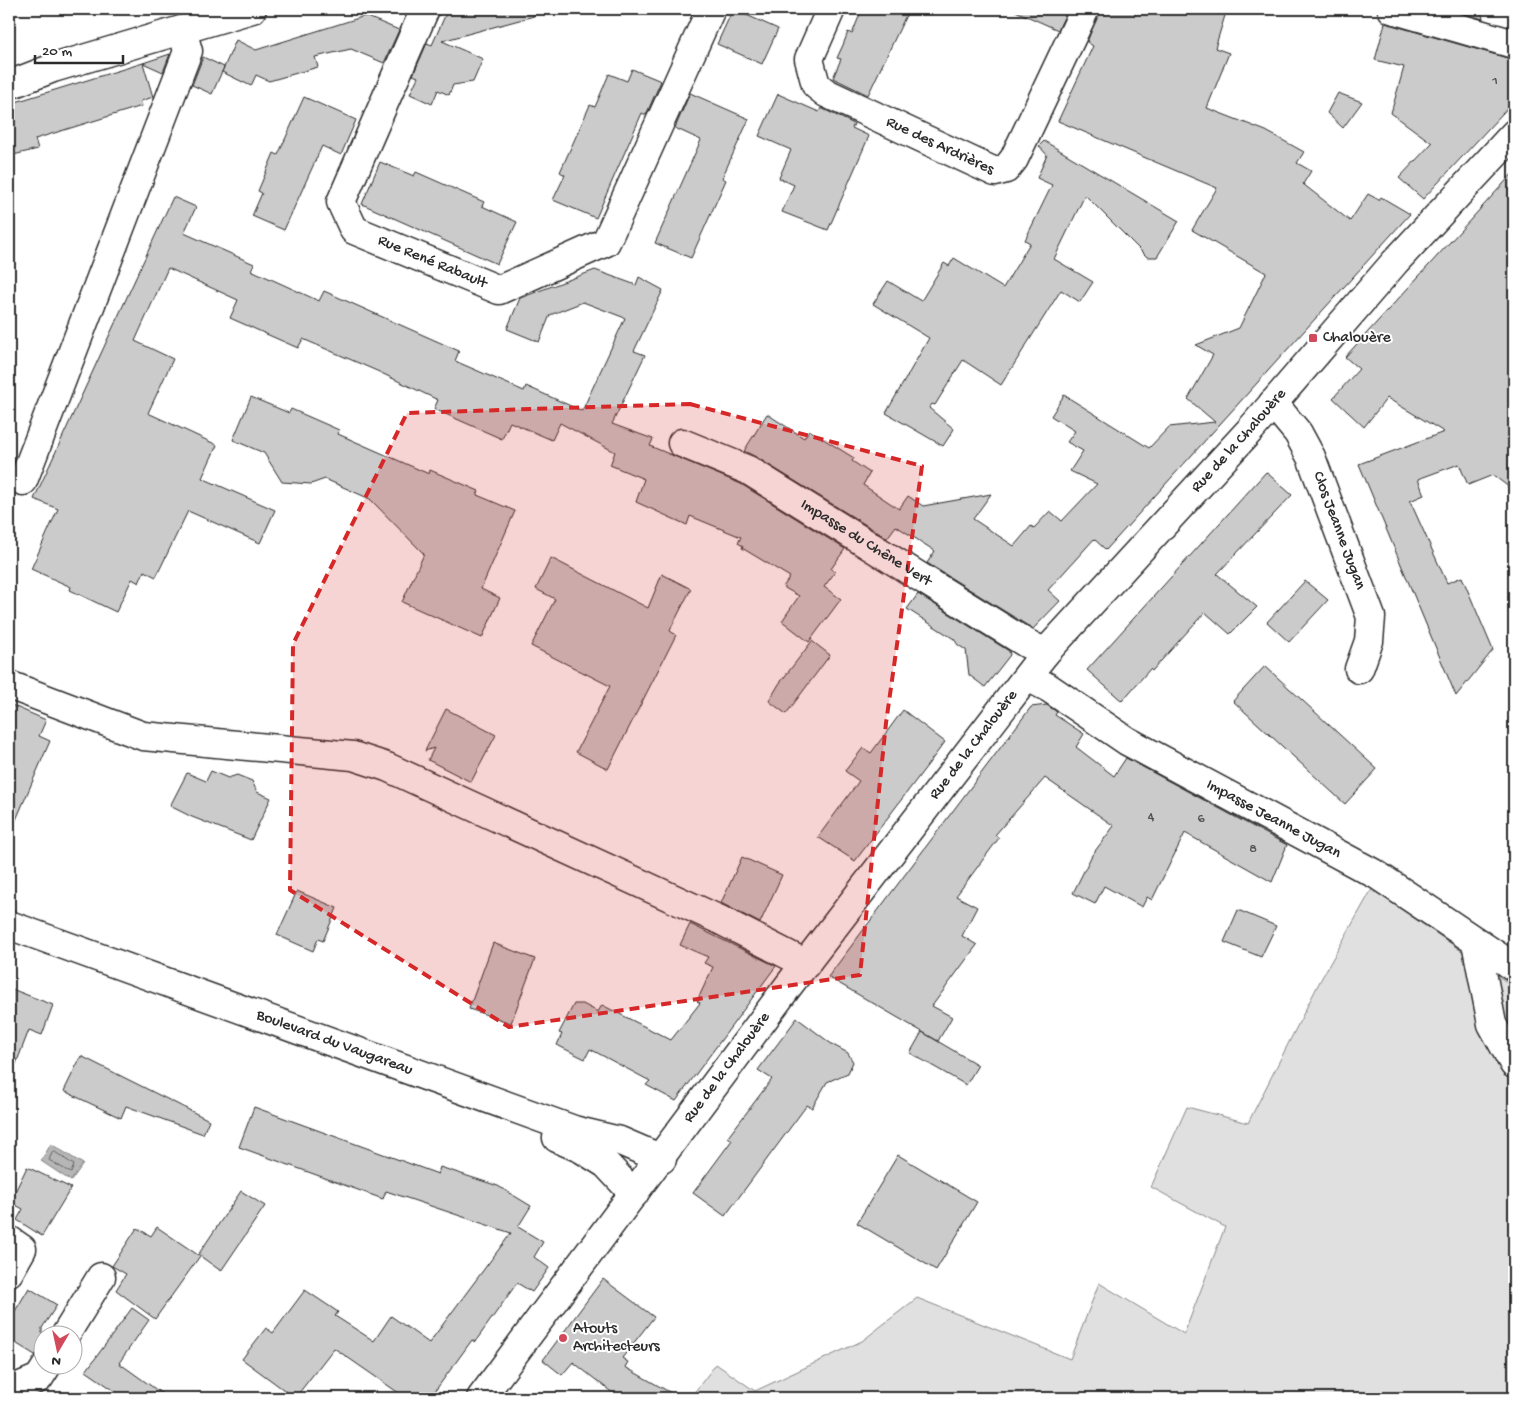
<svg xmlns="http://www.w3.org/2000/svg" width="1523" height="1407" font-family="'Gochi Hand',sans-serif">
<rect width="100%" height="100%" fill="#fff"/>
<filter id="ink" filterUnits="userSpaceOnUse"><feTurbulence type="fractalNoise" baseFrequency=".02" numOctaves="2"/><feDisplacementMap in="SourceGraphic" scale="10" xChannelSelector="R" yChannelSelector="G"/><feConvolveMatrix kernelMatrix="1 2 1 2 8 2 1 2 1" color-interpolation-filters="sRGB"/></filter>
<g filter="url(#ink)">
<!-- green -->
<path fill="#e0e0e0" stroke="#868686" d="M1372 889 1514 987V1398H690L716 1364 755 1391 862 1341 917 1298 1070 1359 1099 1283 1184 1334 1225 1227 1151 1187 1187 1107 1248 1123 1320 981Z"/>
<!-- water -->
<path fill="#b6b6b6" stroke="#7e7e7e" d="M51 1144 83 1164 71 1181 41 1161Z"/>
<g fill="none" stroke-linecap="round" stroke-linejoin="round">
<!-- shore -->
<path stroke="#636363" stroke-width="1" d="M55 1152 74 1165 71 1173 49 1160 52 1153Z"/>
</g>
<!-- building -->
<g fill="#cbcbcb" stroke="#2b2b2b">
<path d="M448 9H533L534 16 442 41 483 59 473 82 453 85 449 95 438 90 432 104 410 94 418 77 413 75 427 43 432 45Z"/>
<path d="M733 9 778 29 762 64 717 44Z"/>
<path d="M862 9H909L868 95 833 78 841 59 837 58 843 45 848 32 852 34Z"/>
<path d="M1011 9H1068L1058 30Z"/>
<path d="M1100 9H1227L1215 48 1229 53 1207 108 1266 131 1304 152 1297 163 1311 171 1303 184 1350 221 1368 194 1379 200 1381 197 1410 214 1106 550 1094 539 1048 590 1060 601 1033 629 927 563 935 551 896 526 887 538 756 457 744 451 767 414 804 438 809 430 854 458 852 461 870 473 863 485 899 509 908 496 923 506 991 494 973 519 1014 546 1031 526 1034 528 1050 511 1062 521 1097 484 1070 471 1083 451 1067 442 1075 431 1051 416 1064 395 1149 448 1169 427 1215 422 1188 399 1213 355 1196 345 1239 328 1266 273 1192 230 1217 188 1058 121 1093 46 1087 42Z"/>
<path d="M1448 9H1481L1483 19Z"/>
<path d="M365 16 399 30 384 63 351 49 315 57 318 67 269 81 256 75 251 86 222 72 236 40 256 50Z"/>
<path d="M1385 23 1514 60V101L1423 199 1399 178 1432 143 1391 113 1404 67 1375 60Z"/>
<path d="M170 54 163 72 143 63Z"/>
<path d="M203 57 224 67 212 94 192 85Z"/>
<path d="M143 63 153 97 141 101 142 106 35 139 38 149 9 156V104Z"/>
<path d="M632 69 661 81 646 115 642 113 596 218 553 200 565 175 560 172 590 105 595 107 609 74 627 81Z"/>
<path d="M690 93 749 119 722 178 726 180 691 258 655 243 701 140 675 128Z"/>
<path d="M1338 93 1362 102 1343 128 1327 113Z"/>
<path d="M778 94 819 112 821 108 854 124 852 128 869 136 828 230 782 212 794 185 779 178 791 150 759 136Z"/>
<path d="M304 97 356 120 341 155 322 146 284 230 252 216 262 193 258 191 274 153 278 155Z"/>
<path d="M1044 141 1179 221 1157 257H1147L1085 195 1054 259 1093 282 1080 302 1061 290 1001 385 963 360 935 405 932 404 929 408 954 429 943 446 886 413 929 338 873 304 888 281 921 301 944 263 949 266 954 258 1003 288 1030 243 1025 240 1052 185 1037 178 1047 155 1039 146Z"/>
<path d="M380 162 414 176 416 172 484 202 482 206 517 222 497 264 362 204Z"/>
<path d="M1514 172V491L1493 475 1468 485 1459 464 1418 479 1424 495 1410 501 1447 583 1462 577 1493 650 1456 696 1359 464 1444 432 1387 398 1364 427 1333 398 1359 369 1345 357Z"/>
<path d="M173 197 196 207 184 233 254 264 251 270 319 301 324 291 459 351 455 361 524 391 526 386 582 411 625 318 583 302 550 315 539 342 507 329 520 298 595 270 636 285 639 277 663 290 634 351 645 355 612 424 653 439 650 446 741 484 845 549 831 569 835 572 824 587 841 599 809 642 782 621 799 596 783 587 790 577 742 548 743 546 738 543 741 537 690 516 687 525 636 502 644 479 610 465 615 452 560 423 552 440 510 422 502 439 434 409 438 400 377 371 303 339 298 348 230 318 238 300 168 268 135 341 173 359 148 413 217 445 202 478 275 510 260 543 188 511 156 577 144 571 139 583 132 579 116 612 70 590 71 587 31 569 58 509 34 499Z"/>
<path d="M251 397 289 413 291 409 339 430 338 434 429 474 430 470 479 491 477 495 515 511 481 589 500 598 482 638 402 602 424 554 370 499 325 479 311 484 282 482 264 453 233 440Z"/>
<path d="M1266 472 1292 495 1217 574 1257 607 1230 634 1205 612 1152 671 1150 669 1122 701 1087 670Z"/>
<path d="M551 558 648 608 662 574 691 589 672 626 670 631 676 635 608 769 576 752 610 686 531 646 555 599 536 589Z"/>
<path d="M1305 581 1328 600 1289 642 1267 622Z"/>
<path d="M918 594 1009 651 1010 655 985 687 969 675 966 650 958 645 954 639 907 609Z"/>
<path d="M812 641 830 655 786 714 769 701 779 684Z"/>
<path d="M1265 666 1377 769 1345 804 1233 701Z"/>
<path d="M9 704 46 720 39 736 50 741 9 836Z"/>
<path d="M1047 705 1057 712 1055 715 1084 734 1076 747 1114 776 1126 758 1287 845 1272 882 1185 833 1152 900 1147 897 1142 907 1104 886 1095 904 1073 893 1092 855 1114 826 1045 778 995 835 999 838 956 896 977 907 962 936 977 945 932 1006 952 1017 938 1041 828 977 1031 707Z"/>
<path d="M446 709 496 735 471 782 428 760 434 748 425 751Z"/>
<path d="M903 710 945 742 855 861 818 837 859 781 845 771 863 748 871 753Z"/>
<path d="M211 771 228 778 237 775 252 781 257 792 271 798 251 840 192 817 170 806 187 773 206 781Z"/>
<path d="M742 857 782 875 760 923 721 903Z"/>
<path d="M297 891 337 908 323 941 318 939 313 951 277 935Z"/>
<path d="M1238 910 1276 926 1261 957 1224 942Z"/>
<path d="M690 924 776 966 676 1101 646 1085 650 1081 590 1049 585 1059 557 1045 562 1034 559 1033 574 1004H583L598 1012 602 1005 671 1040 700 1003 697 1001 713 967 704 963 708 957 680 945Z"/>
<path d="M493 943 535 959 511 1023 469 1009Z"/>
<path d="M9 988 53 1005 42 1035 29 1030 11 1077 9 1076Z"/>
<path d="M797 1018 833 1045 848 1053 853 1062 848 1073 827 1082 812 1108 807 1105 725 1216 693 1193 732 1140 728 1137 772 1079 758 1070Z"/>
<path d="M922 1032 978 1065 966 1085 910 1053Z"/>
<path d="M81 1056 209 1120 203 1134 126 1106 121 1118 64 1091Z"/>
<path d="M254 1107 438 1174 440 1167 498 1186 531 1206 518 1227 543 1242 534 1257 549 1268 532 1292 517 1283 475 1342 472 1340 430 1398H406L334 1348 295 1398 242 1359 266 1328 273 1333 305 1290 338 1312 335 1316 374 1341 391 1316 429 1343 511 1233 386 1191 383 1199 239 1147Z"/>
<path d="M898 1155 977 1202 936 1270 857 1223Z"/>
<path d="M27 1167 71 1188 42 1236 17 1220 23 1209 10 1202Z"/>
<path d="M241 1191 265 1206 221 1271 200 1256 155 1319 116 1290 126 1274 112 1266 137 1228 151 1236 157 1227 198 1255Z"/>
<path d="M603 1279 654 1317 622 1358 628 1362 625 1367 680 1398H619L573 1362 562 1375 543 1360Z"/>
<path d="M29 1288 57 1305 42 1328V1350L35 1355 9 1339V1321Z"/>
<path d="M132 1308 149 1320 119 1363 168 1398H125L86 1371Z"/>
</g>
<g fill="none" stroke-linecap="round" stroke-linejoin="round">
<defs>
<g id="minor">
<path id="s1" d="M425 9 341 202 354 230 499 290 606 242 711 9"/>
<path id="s2" d="M831 9 809 59 816 85 826 93 995 172 1006 169 1014 159 1085 9"/>
<path d="M1392 9 1514 44"/>
<path d="M9 85 53 68 252 9"/>
<path id="s3" d="M1273 403 1298 433 1311 457 1371 617 1369 641 1359 669"/>
<path id="s4" d="M682 443 748 470 1026 643 1045 653"/>
<path d="M23 481 188 51 182 30"/>
<path id="s5" d="M1028 677 1049 688 1127 741 1377 875 1514 967"/>
<path d="M9 685 143 736 353 756 387 767 720 920 806 964"/>
<path id="s6" d="M9 925 574 1130 620 1141 662 1159"/>
<path d="M1476 942 1492 1024 1514 1064"/>
<path d="M557 1138 582 1149 606 1164 634 1194"/>
<path d="M9 1272 22 1249 9 1240"/>
<path d="M66 1334 101 1277"/>
<path d="M9 1391 39 1378 48 1364"/>
<path id="s7" d="M481 1398 789 985 1045 653 1251 429 1395 262 1514 134"/>
</g>
</defs>
<!-- minor casing -->
<use href="#minor" stroke="#2b2b2b" stroke-width="31"/>
<!-- minor -->
<use href="#minor" stroke="#fff" stroke-width="28"/>
</g>
</g>
<!-- marked area -->
<path fill="#d62828" fill-opacity="0.2" stroke="#d62828" stroke-width="4" stroke-dasharray="10 6" stroke-linejoin="round" d="M690 404 922 466 886 723 860 975 509 1027 290 890 293 644 407 413Z"/>
<!-- markers -->
<g fill="#d1495b" stroke="#fff" stroke-width="2">
<rect x="1308" y="333" width="10" height="10" rx="2.5"/>
<circle cx="563" cy="1338" r="5"/>
</g>
<g text-anchor="middle" dominant-baseline="central" stroke-width="4" stroke-linejoin="round" paint-order="stroke">
<!-- number labels -->
<g font-size="14" fill="#535353">
<text x="1495" y="81">1</text>
<text x="1151" y="817">4</text>
<text x="1201" y="819">6</text>
<text x="1253" y="849">8</text>
</g>
<!-- street labels -->
<g font-size="16" fill="#2b2b2b" stroke="#fff">
<text stroke="none"><textPath href="#s2" startOffset="220">Rue des Ardrières</textPath></text>
<text stroke="none"><textPath href="#s1" startOffset="326">Rue René Rabault</textPath></text>
<text stroke="none"><textPath href="#s7" startOffset="1222">Rue de la Chalouère</textPath></text>
<text stroke="none"><textPath href="#s3" startOffset="145">Clos Jeanne Jugan</textPath></text>
<text stroke="none"><textPath href="#s4" startOffset="210">Impasse du Chêne Vert</textPath></text>
<text stroke="none"><textPath href="#s7" startOffset="818">Rue de la Chalouère</textPath></text>
<text stroke="none"><textPath href="#s5" startOffset="284">Impasse Jeanne Jugan</textPath></text>
<text stroke="none"><textPath href="#s6" startOffset="346">Boulevard du Vaugareau</textPath></text>
<text stroke="none"><textPath href="#s7" startOffset="412">Rue de la Chalouère</textPath></text>
</g>
<!-- poi labels -->
<g font-size="16" fill="#2b2b2b" stroke="#fff" text-anchor="start">
<text x="1323" y="338">Chalouère</text>
<text x="573" y="1329">Atouts<tspan x="573" dy="18">Architecteurs</tspan></text>
</g>
</g>
<!-- margin -->
<rect width="1523" height="1407" fill="none" stroke="#fff" stroke-width="30"/>
<rect x="15" y="15" width="1493" height="1377" fill="none" stroke="#2b2b2b" stroke-width="2" filter="url(#ink)"/>
<!-- north arrow -->
<g transform="translate(58 1350) rotate(189)"><circle r="24" fill="#ffffff" stroke="#aaaaaa"/>
<path d="M0-4L9 19L0 12L-9 19Z" fill="#d1495b"/>
<text y="-8" font-size="14" font-weight="bold" text-anchor="middle" fill="#2b2b2b">N</text>
</g>
<!-- scale -->
<path d="M35 55v8h88v-8" fill="none" stroke="#2b2b2b" stroke-width="2.5"/>
<text x="42" y="55" font-size="15" fill="#2b2b2b" stroke="#ffffff" stroke-width="4" paint-order="stroke">20 m</text>
</svg>
